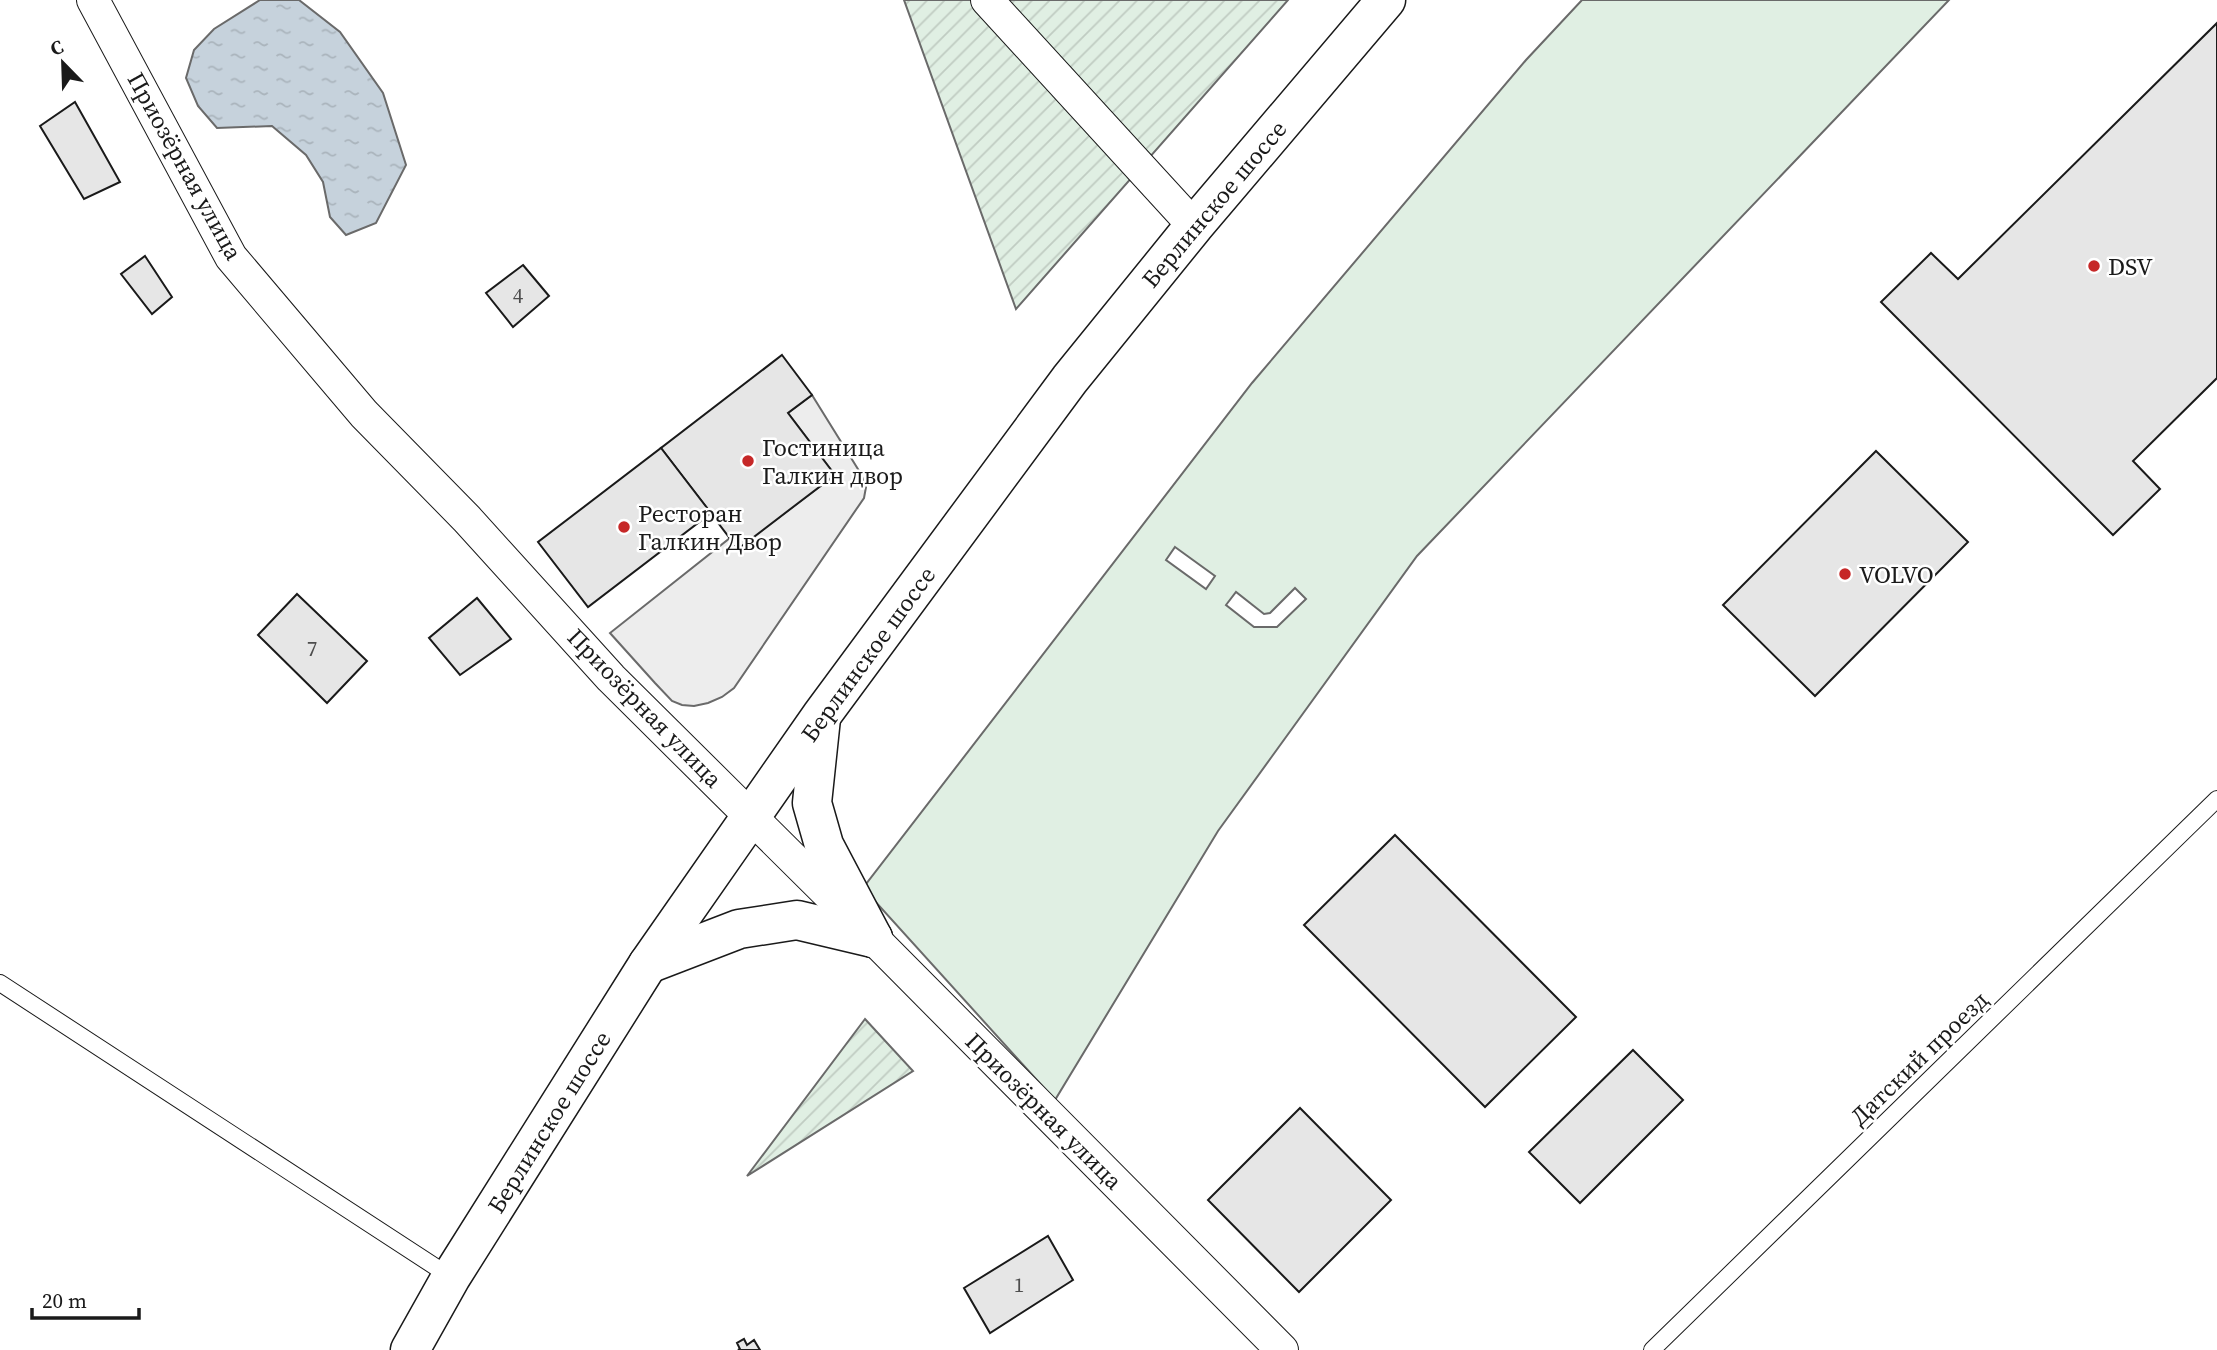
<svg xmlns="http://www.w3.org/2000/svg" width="2217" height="1350" font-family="'Source Serif 4',serif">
<defs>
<pattern id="garden-furrows" width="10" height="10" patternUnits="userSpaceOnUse" patternTransform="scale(1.75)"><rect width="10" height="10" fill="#e0efe3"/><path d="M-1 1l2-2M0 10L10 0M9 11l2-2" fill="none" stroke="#c0ccc2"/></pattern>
<pattern id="water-ripples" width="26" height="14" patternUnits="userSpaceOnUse" patternTransform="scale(1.75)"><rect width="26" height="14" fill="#c6d2dc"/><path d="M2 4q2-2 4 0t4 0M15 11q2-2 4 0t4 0" fill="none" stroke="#aab4bc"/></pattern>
</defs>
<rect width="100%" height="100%" fill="#fff"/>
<!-- grass -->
<path fill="#e0efe3" stroke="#6a6a6a" stroke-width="2" fill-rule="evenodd" d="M1582 0H1949L1417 556 1218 831 1055 1100 863 888 1252 383 1526 60ZM1175 547 1215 576 1206 589 1166 560ZM1295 588 1306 599 1277 627H1254L1226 605 1236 592 1264 614 1270 613Z"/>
<!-- garden -->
<g fill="url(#garden-furrows)" stroke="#6a6a6a" stroke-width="2">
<path d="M904 0H1288L1016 309Z"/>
<path d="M865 1019 913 1071 747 1176Z"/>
</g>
<!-- parking -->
<path fill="#ededed" stroke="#6a6a6a" stroke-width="2" d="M812 395 861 474 866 487 864 498 734 688 722 697 708 703 694 706 682 705 672 701 655 683 610 633 730 538 738 548 835 475 788 413Z"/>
<!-- water -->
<path fill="url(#water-ripples)" stroke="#6a6a6a" stroke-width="2" d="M260 0H299L340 32 383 93 406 165 376 223 346 235 330 217 323 182 306 155 272 126 217 128 198 106 186 78 194 50 214 29Z"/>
<!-- building -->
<g fill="#e6e6e6" stroke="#1a1a1a" stroke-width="2">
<path d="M2217 23V378L2133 461 2160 489 2113 535 1881 302 1931 253 1958 279Z"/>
<path d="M75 102 120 182 84 199 40 126Z"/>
<path d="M145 256 172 297 152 314 121 274Z"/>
<path d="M523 265 549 296 513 327 486 293Z"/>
<path d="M782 355 812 395 788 413 835 475 738 549 661 448Z"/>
<path d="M661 448 711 513 588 607 538 542Z"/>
<path d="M1876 451 1968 542 1815 696 1723 605Z"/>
<path d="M297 594 367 661 327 703 258 635Z"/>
<path d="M477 598 511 639 460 675 429 638Z"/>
<path d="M1395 835 1576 1017 1485 1107 1304 925Z"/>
<path d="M1633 1050 1683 1100 1580 1203 1529 1152Z"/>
<path d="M1300 1108 1391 1200 1299 1292 1208 1200Z"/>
<path d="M1048 1236 1073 1280 990 1333 964 1288Z"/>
<path d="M744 1339 747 1345 754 1340 760 1350H738L740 1349 737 1343Z"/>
</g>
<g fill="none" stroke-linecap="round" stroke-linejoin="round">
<defs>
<g id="service">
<path d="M0 983 451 1277"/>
<path d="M1652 1350 2217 799"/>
</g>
<g id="minor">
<path d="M93 0 231 257 364 414 467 519 611 678 873 938 1282 1350"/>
<path d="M987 0 1194 226"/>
</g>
<g id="trunk">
<path d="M821 718 812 803 824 845 873 938"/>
<path d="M648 964 739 929 797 920 873 938"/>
<path d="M410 1350 451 1277 648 964 821 716 1070 379 1194 226 1386 0"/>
</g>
</defs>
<!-- service casing -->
<use href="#service" stroke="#1a1a1a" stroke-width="18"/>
<!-- minor casing -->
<use href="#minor" stroke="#1a1a1a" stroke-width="34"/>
<!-- trunk casing -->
<use href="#trunk" stroke="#1a1a1a" stroke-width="41"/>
<!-- service -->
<use href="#service" stroke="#fff" stroke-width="16"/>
<!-- minor -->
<use href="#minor" stroke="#fff" stroke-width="32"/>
<!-- trunk -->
<use href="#trunk" stroke="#fff" stroke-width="38"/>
</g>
<!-- markers -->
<g fill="#c62828" stroke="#fff" stroke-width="2.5">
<circle cx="2094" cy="266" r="7"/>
<circle cx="748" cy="461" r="7"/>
<circle cx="624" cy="527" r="7"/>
<circle cx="1845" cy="574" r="7"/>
</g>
<g text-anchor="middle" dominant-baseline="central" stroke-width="5" stroke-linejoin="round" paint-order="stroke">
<!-- number labels -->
<g font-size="21" fill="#4d4d4d">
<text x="518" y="295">4</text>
<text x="312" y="648">7</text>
<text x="1019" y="1284">1</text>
</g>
<!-- street labels -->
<g font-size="24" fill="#1a1a1a" stroke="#fff">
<text transform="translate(185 166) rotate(61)">Приозёрная улица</text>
<text transform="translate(1214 204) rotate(-50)">Берлинское шоссе</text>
<text transform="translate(868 654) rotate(-54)">Берлинское шоссе</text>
<text transform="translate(645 708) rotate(46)">Приозёрная улица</text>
<text transform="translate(1919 1058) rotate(-44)">Датский проезд</text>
<text transform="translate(1044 1111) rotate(45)">Приозёрная улица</text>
<text transform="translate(549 1122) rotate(-58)">Берлинское шоссе</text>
</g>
<!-- poi labels -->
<g font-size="24" fill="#1a1a1a" stroke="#fff" text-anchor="start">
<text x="2108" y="266">DSV</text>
<text x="762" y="447">Гостиница<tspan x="762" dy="28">Галкин двор</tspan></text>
<text x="638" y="513">Ресторан<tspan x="638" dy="28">Галкин Двор</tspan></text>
<text x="1859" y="574">VOLVO</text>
</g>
</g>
<!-- north arrow -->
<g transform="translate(63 63) rotate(337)" stroke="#ffffff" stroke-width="5" paint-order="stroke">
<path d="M0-5L12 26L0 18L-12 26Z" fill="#1a1a1a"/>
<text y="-10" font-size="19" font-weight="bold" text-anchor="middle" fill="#1a1a1a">С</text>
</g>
<!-- scale -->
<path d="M32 1308v10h107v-10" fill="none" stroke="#1a1a1a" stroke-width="3.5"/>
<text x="42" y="1308" font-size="21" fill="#1a1a1a" stroke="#ffffff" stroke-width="5" paint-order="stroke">20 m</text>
</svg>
